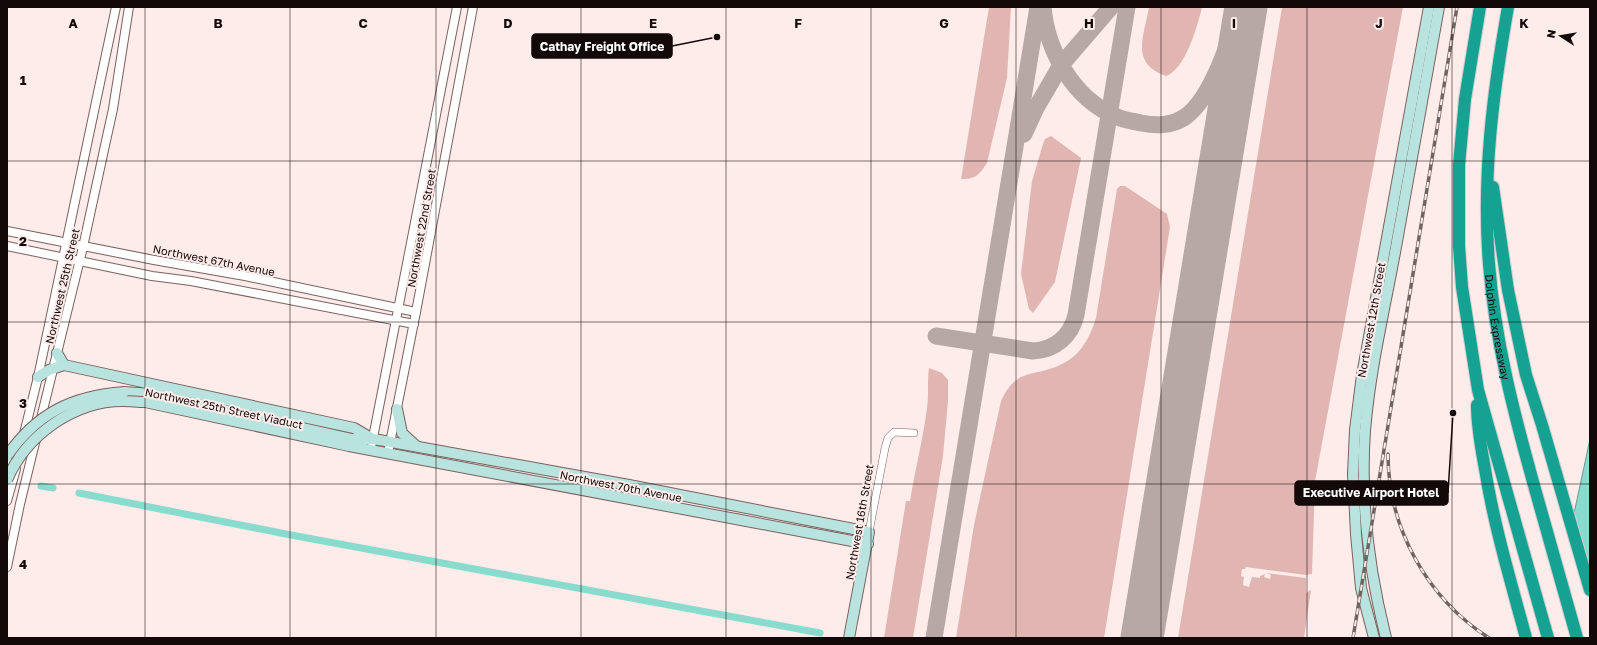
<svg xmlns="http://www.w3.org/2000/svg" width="1597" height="645" font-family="'Golos Text',sans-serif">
<rect width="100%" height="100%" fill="#feecea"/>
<!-- grass -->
<g fill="#e1b6b2">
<path d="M989 7H1011L1007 78 987 163C980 174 975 180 961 179Z"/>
<path d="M1149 7H1202C1198 25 1185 70 1166 76 1130 63 1144 37 1149 7Z"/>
<path d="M1282 7H1403L1315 481 1312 574 1306 575 1246 567 1245 569H1242L1241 576 1244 577 1243 585 1249 587 1252 577 1260 578V576L1265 574 1264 577 1270 579 1271 575 1266 573 1306 578V593L1311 590 1304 638H1178Z"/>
<path d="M1051 136 1081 158 1055 282 1033 313 1029 309 1021 274 1032 181 1043 144 1045 139Z"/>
<path d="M1120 186H1125L1167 214 1170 227 1104 638H956L974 525 1001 401C1017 366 1035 378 1062 364 1081 355 1090 337 1096 318L1117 189Z"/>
<path d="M929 368 942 373 948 380V401L943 456 913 638H884L906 501H910C915 470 923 439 927 408 929 394 927 381 929 368Z"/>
</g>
<!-- water -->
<path fill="#88dbcd" stroke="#659c92" d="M1590 439V575L1572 523Z"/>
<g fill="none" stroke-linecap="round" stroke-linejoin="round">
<!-- canal -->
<g stroke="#88dbcd" stroke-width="7">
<path d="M41 486 53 488"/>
<path d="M79 493 291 535 820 633"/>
</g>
<!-- taxiway -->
<g stroke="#b7a8a6" stroke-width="17">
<path d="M1043 7C1047 51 1073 98 1115 116 1123 120 1132 121 1141 123 1157 126 1171 126 1185 117 1212 98 1231 38 1239 7"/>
<path d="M1024 134 1036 108 1061 65 1111 7"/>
<path d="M936 336 1033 351C1055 350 1071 336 1076 315L1127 7"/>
<path d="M934 638 1038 7"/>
</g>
<!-- runway -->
<path stroke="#b7a8a6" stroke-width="43" d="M1142 638 1246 7"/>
<defs>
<path id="minor" d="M869 532 885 448 888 438 894 432 914 433"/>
<g id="tertiary">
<path d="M7 231 154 260 245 276 416 312"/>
<path d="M7 246 152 276 191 281 414 324"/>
<path d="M372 443 457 7"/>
<path d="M388 453 416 312 473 7"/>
<path d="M18 458 38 377 116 7"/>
<path d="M7 501 16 469"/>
<path d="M7 567 20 504 83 247 104 150 113 109 129 7"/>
</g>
<g id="secondary">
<path d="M57 353 64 365"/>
<path d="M38 377 49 370 64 365 354 428 371 438"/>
<path d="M124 392 152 394 351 439H373L391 442 629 485 869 532 849 638"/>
<path d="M145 402 349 446 868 544"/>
<path d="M397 409 402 433 416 446"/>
<path d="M1374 638 1361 588 1356 534 1353 474 1355 430 1362 375 1429 7"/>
<path d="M1386 638C1369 570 1360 501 1365 431 1370 369 1385 308 1396 247 1410 167 1425 87 1439 7"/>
</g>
<g id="motorway">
<path d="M1480 7 1465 99 1459 165V246L1462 287 1478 390 1548 638"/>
<path id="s1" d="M1508 7C1493 92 1482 177 1489 264 1495 341 1514 414 1535 489 1549 538 1563 588 1577 638"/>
<path d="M1493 187 1508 290 1526 375 1542 425 1590 590"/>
<path d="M1477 405C1477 427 1481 447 1485 469 1494 526 1511 582 1526 638"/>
</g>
</defs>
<!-- minor casing -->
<use href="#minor" stroke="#7a615e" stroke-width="8"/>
<!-- tertiary casing -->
<use href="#tertiary" stroke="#7a615e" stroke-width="10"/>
<!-- secondary casing -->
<use href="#secondary" stroke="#7a615e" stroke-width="12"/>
<!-- motorway casing -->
<use href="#motorway" stroke="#d0cece" stroke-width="14"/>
<!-- minor -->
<use href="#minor" stroke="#fff" stroke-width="7"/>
<!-- tertiary -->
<use href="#tertiary" stroke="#fff" stroke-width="8"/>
<!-- secondary -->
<use href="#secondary" stroke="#b9e3de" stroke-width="10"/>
<!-- motorway -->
<use href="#motorway" stroke="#16a292" stroke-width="12"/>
<defs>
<g id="rail">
<path d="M1388 454C1388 528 1427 598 1489 638"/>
<path d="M1353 638 1457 7"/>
</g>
</defs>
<!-- rail casing -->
<use href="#rail" stroke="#706462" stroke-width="3.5"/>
<!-- rail -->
<use href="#rail" stroke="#feecea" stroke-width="2" stroke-dasharray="6" stroke-linecap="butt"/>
<defs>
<g id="secondary-bridge">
<path d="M7 456C37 413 72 396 124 392"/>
<path d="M7 480C26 435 74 401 123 401 130 401 138 402 145 402"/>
</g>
</defs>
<!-- secondary-bridge casing -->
<use href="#secondary-bridge" stroke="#7a615e" stroke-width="12" stroke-linecap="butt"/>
<!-- secondary-bridge -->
<use href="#secondary-bridge" stroke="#b9e3de" stroke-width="10"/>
</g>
<!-- grid -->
<path fill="none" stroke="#120908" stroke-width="1" stroke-opacity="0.55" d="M145 7V638M290 7V638M436 7V638M581 7V638M726 7V638M871 7V638M1016 7V638M1161 7V638M1307 7V638M1452 7V638M7 161H1590M7 322H1590M7 484H1590"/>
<g text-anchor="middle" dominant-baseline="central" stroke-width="4" stroke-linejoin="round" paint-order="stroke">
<!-- street labels -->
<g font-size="11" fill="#120908" stroke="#feecea">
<text transform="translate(421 228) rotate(-80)">Northwest 22nd Street</text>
<text transform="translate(214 260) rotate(11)">Northwest 67th Avenue</text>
<text transform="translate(62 286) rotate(-77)">Northwest 25th Street</text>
<text transform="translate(1371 320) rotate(-80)">Northwest 12th Street</text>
<text stroke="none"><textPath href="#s1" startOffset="322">Dolphin Expressway</textPath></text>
<text transform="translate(224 408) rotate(12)">Northwest 25th Street Viaduct</text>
<text transform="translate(621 486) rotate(11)">Northwest 70th Avenue</text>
<text transform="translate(859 522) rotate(-80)">Northwest 16th Street</text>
</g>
</g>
<g font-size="13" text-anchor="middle" font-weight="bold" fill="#120908" stroke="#feecea" stroke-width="4" stroke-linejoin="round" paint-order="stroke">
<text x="73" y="28">A</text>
<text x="218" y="28">B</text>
<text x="363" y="28">C</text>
<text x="508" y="28">D</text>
<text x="653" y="28">E</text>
<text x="798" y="28">F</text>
<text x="944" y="28">G</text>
<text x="1089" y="28">H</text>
<text x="1234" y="28">I</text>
<text x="1379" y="28">J</text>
<text x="1524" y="28">K</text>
<text x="23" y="85">1</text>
<text x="23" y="246">2</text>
<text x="23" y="408">3</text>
<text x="23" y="569">4</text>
</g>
<!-- callouts -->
<path fill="none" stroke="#120908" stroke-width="1.5" d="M717 37L672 46M1453 413L1448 493"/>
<g fill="#120908" stroke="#feecea" stroke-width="1.5">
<circle cx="717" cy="37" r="4"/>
<circle cx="1453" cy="413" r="4"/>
</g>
<g fill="#120908" stroke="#120908" stroke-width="1.5">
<rect x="532" y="34" width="140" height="24" rx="4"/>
<rect x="1295" y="481" width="153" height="24" rx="4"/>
</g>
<g font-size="12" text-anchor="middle" font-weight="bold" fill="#fff">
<text x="602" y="51">Cathay Freight Office</text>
<text x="1371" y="497">Executive Airport Hotel</text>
</g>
<!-- border -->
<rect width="1597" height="645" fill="none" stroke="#120908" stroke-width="16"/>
<!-- north arrow -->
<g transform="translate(1561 36) rotate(282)" stroke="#feecea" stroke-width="3" paint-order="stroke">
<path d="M0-3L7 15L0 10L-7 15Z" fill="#120908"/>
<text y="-6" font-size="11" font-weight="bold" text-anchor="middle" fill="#120908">N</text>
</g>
</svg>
